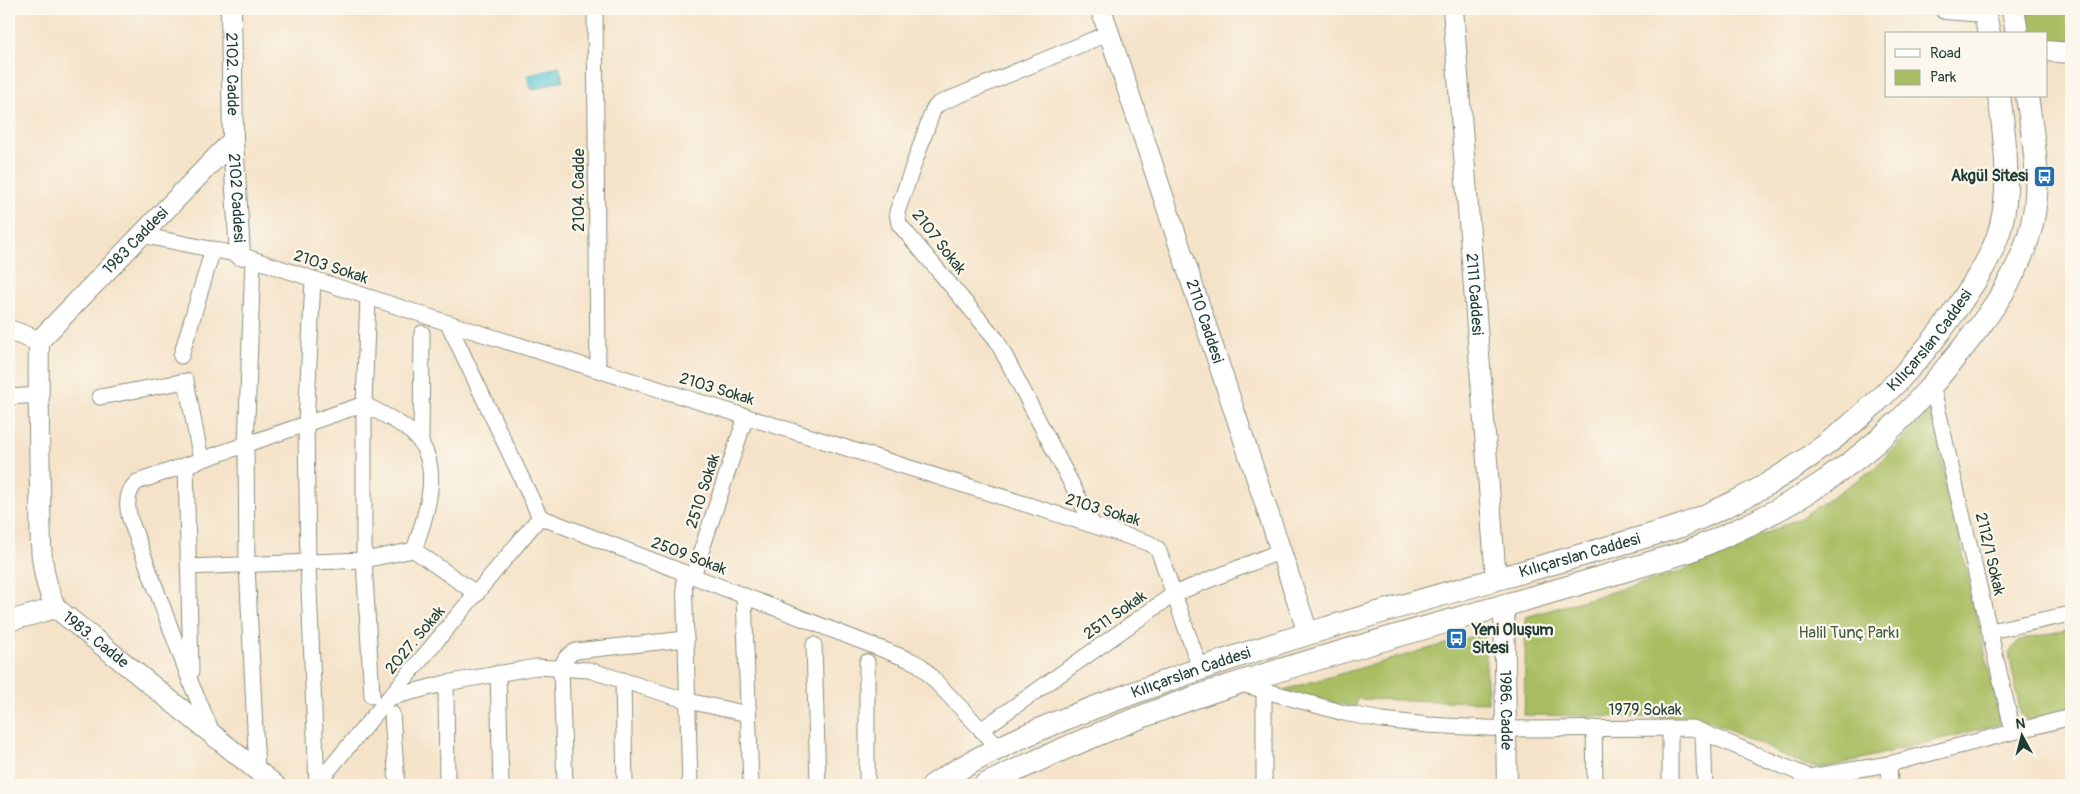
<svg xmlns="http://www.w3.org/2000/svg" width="2080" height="794" font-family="Pangolin,sans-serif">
<rect width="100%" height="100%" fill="#fbf7ec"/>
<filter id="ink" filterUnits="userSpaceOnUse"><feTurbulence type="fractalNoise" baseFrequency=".02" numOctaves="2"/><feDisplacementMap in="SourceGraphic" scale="10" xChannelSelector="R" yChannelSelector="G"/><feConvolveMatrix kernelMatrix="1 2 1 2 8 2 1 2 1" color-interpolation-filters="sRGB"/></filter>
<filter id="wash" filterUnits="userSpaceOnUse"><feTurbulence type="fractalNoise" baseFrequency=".0096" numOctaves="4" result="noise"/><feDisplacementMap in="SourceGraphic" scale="20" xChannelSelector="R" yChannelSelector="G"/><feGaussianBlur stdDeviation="1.12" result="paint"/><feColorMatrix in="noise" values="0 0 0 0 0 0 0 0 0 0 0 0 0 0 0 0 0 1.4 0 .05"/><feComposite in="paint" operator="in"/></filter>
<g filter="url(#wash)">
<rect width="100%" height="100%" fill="#f5e3c9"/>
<!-- green -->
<g fill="#a9be62" stroke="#647e4b">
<path d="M2025 9H2071V42L2046 40V34H2030Z"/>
<path d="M1931 411 2001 724 1825 768 1804 765 1705 718 1524 715 1526 617 1677 573 1800 518 1871 471Z"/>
<path d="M2071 629V710L2031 721 2025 719 2021 715 2009 653 2019 640Z"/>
<path d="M1484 633 1488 702 1356 699V708L1283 690Z"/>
</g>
<!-- water -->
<path fill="#5dc9d6" stroke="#3e8385" d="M559 66 563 80 532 90 527 76Z"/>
</g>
<g filter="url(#ink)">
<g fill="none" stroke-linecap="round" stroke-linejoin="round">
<defs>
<g id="minor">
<path d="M595 9 598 370"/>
<path d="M141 235 240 255 448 323 1149 543 1158 549 1200 668"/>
<path d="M253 260 246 445 247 565 257 770"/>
<path d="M313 279 306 424 308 563 317 785"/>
<path d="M368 297 364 404V560L372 696"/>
<path d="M448 323 540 517 910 660 920 665 998 747"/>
<path d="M181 356 213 249"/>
<path d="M1932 385 2013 732"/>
<path d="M9 397 38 395"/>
<path d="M100 397 186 381 201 460"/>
<path d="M421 442 422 333"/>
<path d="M186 465 191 672"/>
<path d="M1093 525 996 339 899 224 897 212 933 110 938 104 1109 33"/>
<path d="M188 567 364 560 414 550 477 594"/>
<path d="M684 573 690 785"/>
<path d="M693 576 746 416"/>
<path d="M744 596 751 785"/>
<path d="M1990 631 2071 614"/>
<path d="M814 645 818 785"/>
<path d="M867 662V785"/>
<path d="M498 673 501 785"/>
<path d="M623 680 625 785"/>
<path d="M446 683 447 785"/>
<path d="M1238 683 1344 713 1382 720 1428 725 1506 729 1693 728 1809 777 1889 764 2071 717"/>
<path d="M1264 690V785"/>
<path d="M389 698 446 683 536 667 589 670 688 701 748 714"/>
<path d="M392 714 397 785"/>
<path d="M1594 728 1595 785"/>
<path d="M981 730 1174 594 1281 551"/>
<path d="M1703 732 1705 785"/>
<path d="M213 734 192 686 130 519C126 505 126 492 137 482L364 404C379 413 400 421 413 434 445 464 426 515 414 550"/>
<path d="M1889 764 1890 785"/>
<path d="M316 785 540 517"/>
<path d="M565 785 561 669C564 659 567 655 576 651L686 639"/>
<path d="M1670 785V728"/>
</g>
<g id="tertiary">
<path id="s1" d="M231 9 233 140 240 255"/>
<path id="s2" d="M1101 9 1308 633"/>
<path id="s3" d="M1453 9 1496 580"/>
<path d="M1945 9 1985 12"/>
<path d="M2046 51 2071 53"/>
<path d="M9 330 39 341"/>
<path id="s4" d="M39 341C38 390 39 439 40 487 41 528 37 571 56 608L275 785"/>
<path id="s5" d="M39 341 233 140"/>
<path id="s6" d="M1504 605 1507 785"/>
<path d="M9 621 56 608"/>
</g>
<g id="secondary">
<path d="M1984 9 1989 34"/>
<path d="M2013 9 2017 34"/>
<path id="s7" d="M933 785C999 742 1073 715 1147 688 1321 623 1503 580 1681 526 1710 514 1739 501 1766 485 1842 440 1910 378 1959 305 1976 280 1994 254 2001 225 2011 186 2005 136 1999 96"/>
<path d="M985 785C1066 746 1152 710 1238 683 1387 636 1539 598 1689 551 1767 520 1836 482 1897 423 1921 400 1941 374 1962 349 1992 312 2021 271 2032 224 2042 182 2033 138 2027 96"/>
</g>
</defs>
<!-- minor casing -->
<use href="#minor" stroke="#8a907e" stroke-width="17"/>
<!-- tertiary casing -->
<use href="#tertiary" stroke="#8a907e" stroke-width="22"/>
<!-- secondary casing -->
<use href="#secondary" stroke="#8a907e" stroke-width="24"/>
<!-- minor -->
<use href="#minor" stroke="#fff" stroke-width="15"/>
<!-- tertiary -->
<use href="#tertiary" stroke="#fff" stroke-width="20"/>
<!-- secondary -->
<use href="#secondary" stroke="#fff" stroke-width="22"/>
</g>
</g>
<!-- icons -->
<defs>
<symbol id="bus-square" viewBox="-11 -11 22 22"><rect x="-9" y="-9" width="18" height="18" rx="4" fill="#1f6fb2" stroke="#fbf7ec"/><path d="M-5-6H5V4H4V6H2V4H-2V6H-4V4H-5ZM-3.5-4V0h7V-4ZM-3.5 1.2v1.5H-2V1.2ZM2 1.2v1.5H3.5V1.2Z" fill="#fff"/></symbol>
</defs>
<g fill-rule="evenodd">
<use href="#bus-square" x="2032" y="164" width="25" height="25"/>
<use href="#bus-square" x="1444" y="626" width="25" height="25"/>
</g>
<g text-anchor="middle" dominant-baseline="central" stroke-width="4.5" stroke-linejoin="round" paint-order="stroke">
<!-- street labels -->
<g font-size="16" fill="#1f3d34" stroke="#fbf7ec">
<text stroke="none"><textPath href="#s1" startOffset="65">2102. Cadde</textPath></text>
<text transform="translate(579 190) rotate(-90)">2104. Cadde</text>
<text stroke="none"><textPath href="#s1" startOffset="189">2102 Caddesi</textPath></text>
<text stroke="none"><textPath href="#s5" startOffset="139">1983 Caddesi</textPath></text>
<text transform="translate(939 242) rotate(52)">2107 Sokak</text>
<text transform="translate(331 267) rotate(18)">2103 Sokak</text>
<text stroke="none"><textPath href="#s3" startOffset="286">2111 Caddesi</textPath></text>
<text stroke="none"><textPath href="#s2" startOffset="329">2110 Caddesi</textPath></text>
<text stroke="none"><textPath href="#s7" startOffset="1108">Kılıçarslan Caddesi</textPath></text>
<text transform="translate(717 389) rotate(17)">2103 Sokak</text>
<text transform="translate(703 491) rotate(-72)">2510 Sokak</text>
<text transform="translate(1103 510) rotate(17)">2103 Sokak</text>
<text transform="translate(1990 554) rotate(77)">2112/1 Sokak</text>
<text transform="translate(689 556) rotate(21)">2509 Sokak</text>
<text stroke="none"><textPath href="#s7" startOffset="688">Kılıçarslan Caddesi</textPath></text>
<text transform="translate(1115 615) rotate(-35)">2511 Sokak</text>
<text stroke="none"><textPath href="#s4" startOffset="320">1983. Cadde</textPath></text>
<text transform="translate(415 640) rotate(-50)">2027. Sokak</text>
<text stroke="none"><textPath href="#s7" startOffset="282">Kılıçarslan Caddesi</textPath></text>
<text stroke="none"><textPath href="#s6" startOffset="105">1986. Cadde</textPath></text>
<text x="1645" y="710">1979 Sokak</text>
</g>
<!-- poi labels -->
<g font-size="16" font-weight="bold" fill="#1f3d34" stroke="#fbf7ec" text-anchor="end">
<text x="2028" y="176">Akgül Sitesi</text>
<text x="1472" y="630" text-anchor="start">Yeni Oluşum<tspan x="1472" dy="18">Sitesi</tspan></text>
</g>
<!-- park labels -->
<g font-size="16" fill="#425d40" stroke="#fbf7ec">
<text x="1849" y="633">Halil Tunç Parkı</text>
</g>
</g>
<!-- margin -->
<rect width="2080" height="794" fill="none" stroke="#fbf7ec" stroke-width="30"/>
<!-- legend -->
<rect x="1885" y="32" width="162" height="65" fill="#fbf7ec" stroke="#a3ada2"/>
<rect x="1895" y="49" width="25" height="8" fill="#ffffff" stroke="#a3ada2"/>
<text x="1930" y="58" font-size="15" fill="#1f3d34">Road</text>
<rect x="1895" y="70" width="25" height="15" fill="#a9be62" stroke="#a3ada2"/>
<text x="1930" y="82" font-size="15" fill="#1f3d34">Park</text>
<!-- north arrow -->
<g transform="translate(2022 736) rotate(353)" stroke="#fbf7ec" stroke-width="4" paint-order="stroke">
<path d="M0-4L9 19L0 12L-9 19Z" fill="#1f3d34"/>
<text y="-8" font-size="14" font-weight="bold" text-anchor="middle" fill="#1f3d34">N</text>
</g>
</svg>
